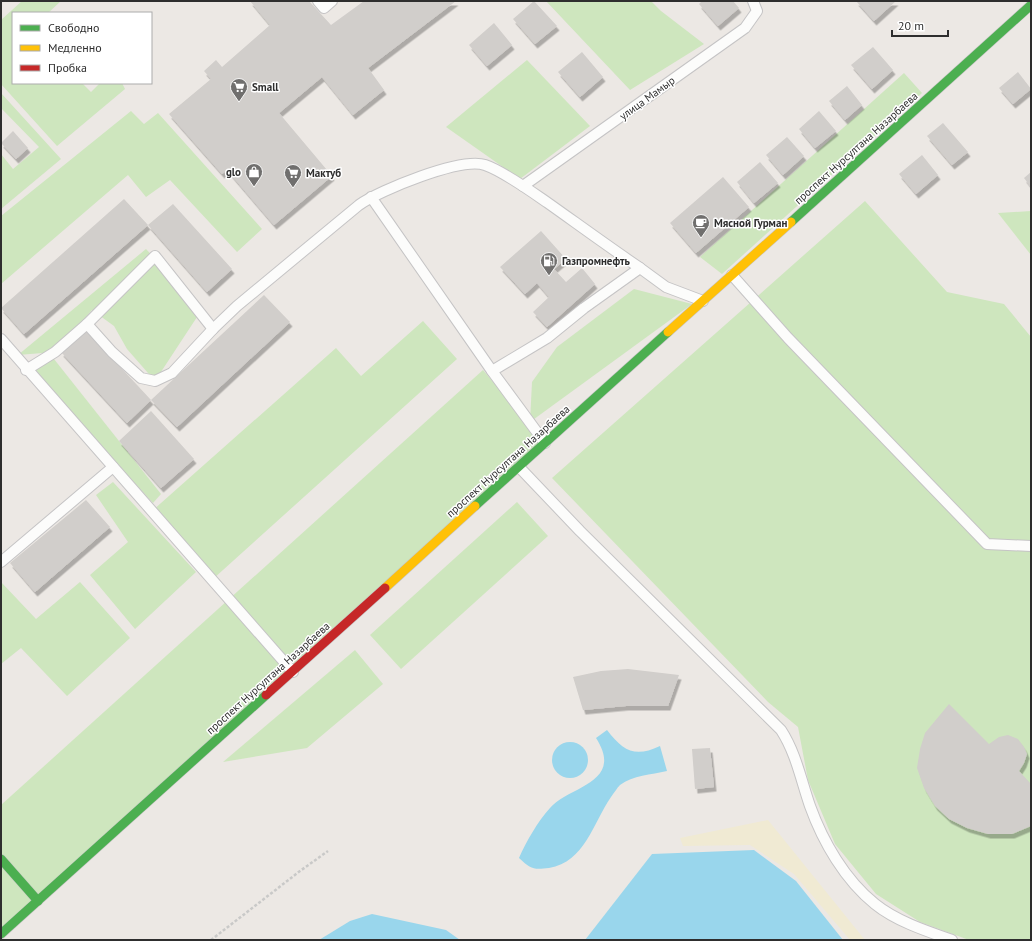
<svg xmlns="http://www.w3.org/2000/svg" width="1032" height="941" font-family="'PT Sans',sans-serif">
<defs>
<filter id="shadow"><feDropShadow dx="2.5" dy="4.5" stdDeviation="0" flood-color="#0004"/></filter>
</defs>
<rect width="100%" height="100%" fill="#ece8e4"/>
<!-- green -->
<g fill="#cee6be">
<path d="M22 1H61L48 13H13V83H82L91 92 100 83H122L125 89 57 146 1 84V20Z"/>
<path d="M546 1H651L661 11 704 44 630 90Z"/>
<path d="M527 60 590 126 520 179 446 127Z"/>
<path d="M904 73 922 93 722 274 700 257Z"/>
<path d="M1 93 61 159 1 209V154L13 169 39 147 1 108Z"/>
<path d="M131 111 144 124 158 113 262 229 237 252 170 180 146 197 128 175 1 284V216Z"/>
<path d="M865 201 947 292 1004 304 1031 337V940H969L920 922 876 894 835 844 808 780 798 727 768 702 552 478Z"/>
<path d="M1031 211V255L998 213Z"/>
<path d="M146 249 185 290 199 314 155 381 127 349 114 326 92 310 55 352 18 355Z"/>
<path d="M634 289 692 304 530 422 532 382 557 347Z"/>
<path d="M423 321 457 359 213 579 152 511 336 348 361 376Z"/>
<path d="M50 354 161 494 153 503 33 373Z"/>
<path d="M483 370 545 443 1 934V805Z"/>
<path d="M113 482 196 572 135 629 90 575 128 542 96 495Z"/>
<path d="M517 502 548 536 401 669 370 635Z"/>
<path d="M1 582 36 619 80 582 130 638 67 696 21 648 1 664Z"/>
<path d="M355 650 383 684 307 748 223 762Z"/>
</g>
<!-- sand -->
<path fill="#f0ead3" d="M768 820 865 940H850L794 874 750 845 683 846 680 838Z"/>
<!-- water -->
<g fill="#99d6ec">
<path d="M607 730C623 751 635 758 660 746L667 771C651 775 633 775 620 785 617 788 614 793 611 797 593 823 585 862 549 868 533 870 531 869 519 858 526 842 538 821 550 808 569 786 625 783 596 738Z"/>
<circle cx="570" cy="760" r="18"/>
<path d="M754 850 796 881 843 940H585L652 854Z"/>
<path d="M372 914 446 930 460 940H319L350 921Z"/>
</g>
<!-- building -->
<g fill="#d1cecb" filter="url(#shadow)">
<path d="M250 1H309L331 25 364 1H456L368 68 384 90 353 115 322 77 279 113 332 176 274 225 227 170 222 174 169 114 211 79 204 71 216 60 222 67 270 25Z"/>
<path d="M534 1 557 26 535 44 513 19Z"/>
<path d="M702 1H733L739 8 718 26 699 4Z"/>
<path d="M856 1H896L874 21Z"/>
<path d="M494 23 512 45 487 66 469 45Z"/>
<path d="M873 47 893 70 872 89 851 65Z"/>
<path d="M582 52 603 77 580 97 558 72Z"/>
<path d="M1018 72 1031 89 1013 104 999 88Z"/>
<path d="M847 86 862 105 845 120 829 101Z"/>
<path d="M819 111 836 131 815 148 799 129Z"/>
<path d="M943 123 968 152 952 165 927 136Z"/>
<path d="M13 131 28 148 16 159 1 143Z"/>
<path d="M787 137 804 156 783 175 766 155Z"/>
<path d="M922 155 938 175 916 194 899 174Z"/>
<path d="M760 162 778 183 754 203 737 182Z"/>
<path d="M1031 172V187L1024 178Z"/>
<path d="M723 177 749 207 696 253 670 223Z"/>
<path d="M124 199 148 225 24 334 1 308Z"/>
<path d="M173 204 232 269 207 292 148 225Z"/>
<path d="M541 231 566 259 554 269 566 282 582 268 595 284 547 327 533 312 549 297 537 283 525 294 500 267Z"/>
<path d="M264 295 290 322 177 427 151 400Z"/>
<path d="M85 329 151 400 127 423 61 352Z"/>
<path d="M151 411 194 459 161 488 119 441Z"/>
<path d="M86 500 110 527 35 592 10 563Z"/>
<path d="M628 669 679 675 668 706H626L583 710 573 677 601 671Z"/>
<path d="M949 704 989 744 999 737 1008 735 1018 739 1024 747 1027 754 1024 763 1019 771 1031 784V826L1012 834H988L967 828 949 819 935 806 924 788 917 768 920 749 925 733Z"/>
<path d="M710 748 714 787 695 789 692 749Z"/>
</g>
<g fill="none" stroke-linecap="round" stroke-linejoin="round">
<defs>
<g id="lane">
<path d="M318 1 324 8 332 1"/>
<path d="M523 186 745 28 757 11 753 1"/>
<path d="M371 197 492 371"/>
<path d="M732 275 788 338 987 544 1031 546"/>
<path d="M87 324 155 256 213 329"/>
<path d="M1 339 293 672"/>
<path d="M26 370 55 352 87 324 112 352 141 378 155 381 172 373 213 329 237 306 359 205C380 190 461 157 485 165 503 171 532 192 548 203 579 225 609 247 640 268"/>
<path d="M545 443 492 371 547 338 584 308 640 268 666 287 703 301"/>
<path d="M519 467 580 531 781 730C796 753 801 780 810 806 823 842 845 880 875 904 896 921 926 931 952 940"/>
<path d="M1 562 113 467"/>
</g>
<g id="fast">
<path d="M791 222 1031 5"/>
<path d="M475 506 668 332"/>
<path d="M1 859 38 901"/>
<path d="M1 934 266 695"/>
</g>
<g id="slow">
<path d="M668 332 791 222"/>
<path d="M385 588 475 506"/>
</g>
<path id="jam" d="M266 695 385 588"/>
</defs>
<!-- lane casing -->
<use href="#lane" stroke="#c5c4c5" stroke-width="12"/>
<!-- fast casing -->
<use href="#fast" stroke="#c5c4c5" stroke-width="10"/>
<!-- slow casing -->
<use href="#slow" stroke="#c5c4c5" stroke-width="10"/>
<!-- jam casing -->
<use href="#jam" stroke="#c5c4c5" stroke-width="10"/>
<!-- path -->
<path stroke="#c9c9c8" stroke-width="2.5" stroke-dasharray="3 2" stroke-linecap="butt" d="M211 940 300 871 328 851"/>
<!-- lane -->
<use href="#lane" stroke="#fcfcfb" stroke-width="10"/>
<!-- fast -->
<use href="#fast" stroke="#4caf50" stroke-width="9"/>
<!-- slow -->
<use href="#slow" stroke="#ffc107" stroke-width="9"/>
<!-- jam -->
<use href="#jam" stroke="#c62828" stroke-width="9"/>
</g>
<!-- icons -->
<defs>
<symbol id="supermarket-pin" viewBox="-11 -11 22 30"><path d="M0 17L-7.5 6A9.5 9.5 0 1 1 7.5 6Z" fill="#706f6e" stroke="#fff"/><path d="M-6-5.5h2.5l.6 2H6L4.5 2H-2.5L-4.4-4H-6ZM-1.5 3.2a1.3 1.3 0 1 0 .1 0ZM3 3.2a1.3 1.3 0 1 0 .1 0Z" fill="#fff"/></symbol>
<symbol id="shop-pin" viewBox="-11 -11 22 30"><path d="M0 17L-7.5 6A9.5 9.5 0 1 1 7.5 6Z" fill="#706f6e" stroke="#fff"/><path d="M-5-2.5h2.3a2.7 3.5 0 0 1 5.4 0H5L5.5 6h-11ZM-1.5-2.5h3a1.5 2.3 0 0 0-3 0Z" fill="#fff"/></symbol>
<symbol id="cafe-pin" viewBox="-11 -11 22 30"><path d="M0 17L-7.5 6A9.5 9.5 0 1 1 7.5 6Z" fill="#706f6e" stroke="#fff"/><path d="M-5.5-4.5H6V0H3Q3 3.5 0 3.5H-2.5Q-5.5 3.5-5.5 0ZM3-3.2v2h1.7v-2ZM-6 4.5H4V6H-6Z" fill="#fff"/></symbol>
<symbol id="fuel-pin" viewBox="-11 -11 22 30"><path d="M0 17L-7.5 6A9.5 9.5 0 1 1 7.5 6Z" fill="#706f6e" stroke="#fff"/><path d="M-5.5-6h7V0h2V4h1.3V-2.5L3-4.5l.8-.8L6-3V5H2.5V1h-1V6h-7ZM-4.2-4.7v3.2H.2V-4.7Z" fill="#fff"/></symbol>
</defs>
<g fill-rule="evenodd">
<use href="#supermarket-pin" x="229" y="77" width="20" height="27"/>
<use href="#shop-pin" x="244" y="162" width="20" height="27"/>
<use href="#supermarket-pin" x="283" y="163" width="20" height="27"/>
<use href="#cafe-pin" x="691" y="213" width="20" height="27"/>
<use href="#fuel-pin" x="539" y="251" width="20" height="27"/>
</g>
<g text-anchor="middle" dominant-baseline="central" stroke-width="3" stroke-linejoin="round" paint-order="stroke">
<!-- poi labels -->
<g font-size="11" font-weight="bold" fill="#2e2e2e" stroke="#fff" text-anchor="start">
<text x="252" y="87">Small</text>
<text x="241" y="172" text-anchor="end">glo</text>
<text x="306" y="173">Мактуб</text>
<text x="714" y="223">Мясной Гурман</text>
<text x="562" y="261">Газпромнефть</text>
</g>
<!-- street labels -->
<g font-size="11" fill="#2e2e2e" stroke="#fff">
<text transform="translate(647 98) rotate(-36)">улица Мамыр</text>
<text transform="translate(856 148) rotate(-42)">проспект Нурсултана Назарбаева</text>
<text transform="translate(508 461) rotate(-42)">проспект Нурсултана Назарбаева</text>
<text transform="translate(268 678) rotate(-42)">проспект Нурсултана Назарбаева</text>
</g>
</g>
<!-- border -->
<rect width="1032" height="941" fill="none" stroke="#2e2e2e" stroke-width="4"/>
<!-- legend -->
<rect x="12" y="12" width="140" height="72" fill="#ffffff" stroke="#ababab"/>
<rect x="20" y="25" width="20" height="6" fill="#4caf50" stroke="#ababab"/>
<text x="48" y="32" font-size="12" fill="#2e2e2e">Свободно</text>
<rect x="20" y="45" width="20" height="6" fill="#ffc107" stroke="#ababab"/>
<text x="48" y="52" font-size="12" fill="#2e2e2e">Медленно</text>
<rect x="20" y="65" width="20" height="6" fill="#c62828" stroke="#ababab"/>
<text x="48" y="72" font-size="12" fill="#2e2e2e">Пробка</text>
<!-- scale -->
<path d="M892 30v6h56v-6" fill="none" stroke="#2e2e2e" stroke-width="2"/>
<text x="898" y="30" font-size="12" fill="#2e2e2e" stroke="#ffffff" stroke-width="3" paint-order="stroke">20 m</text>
</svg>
